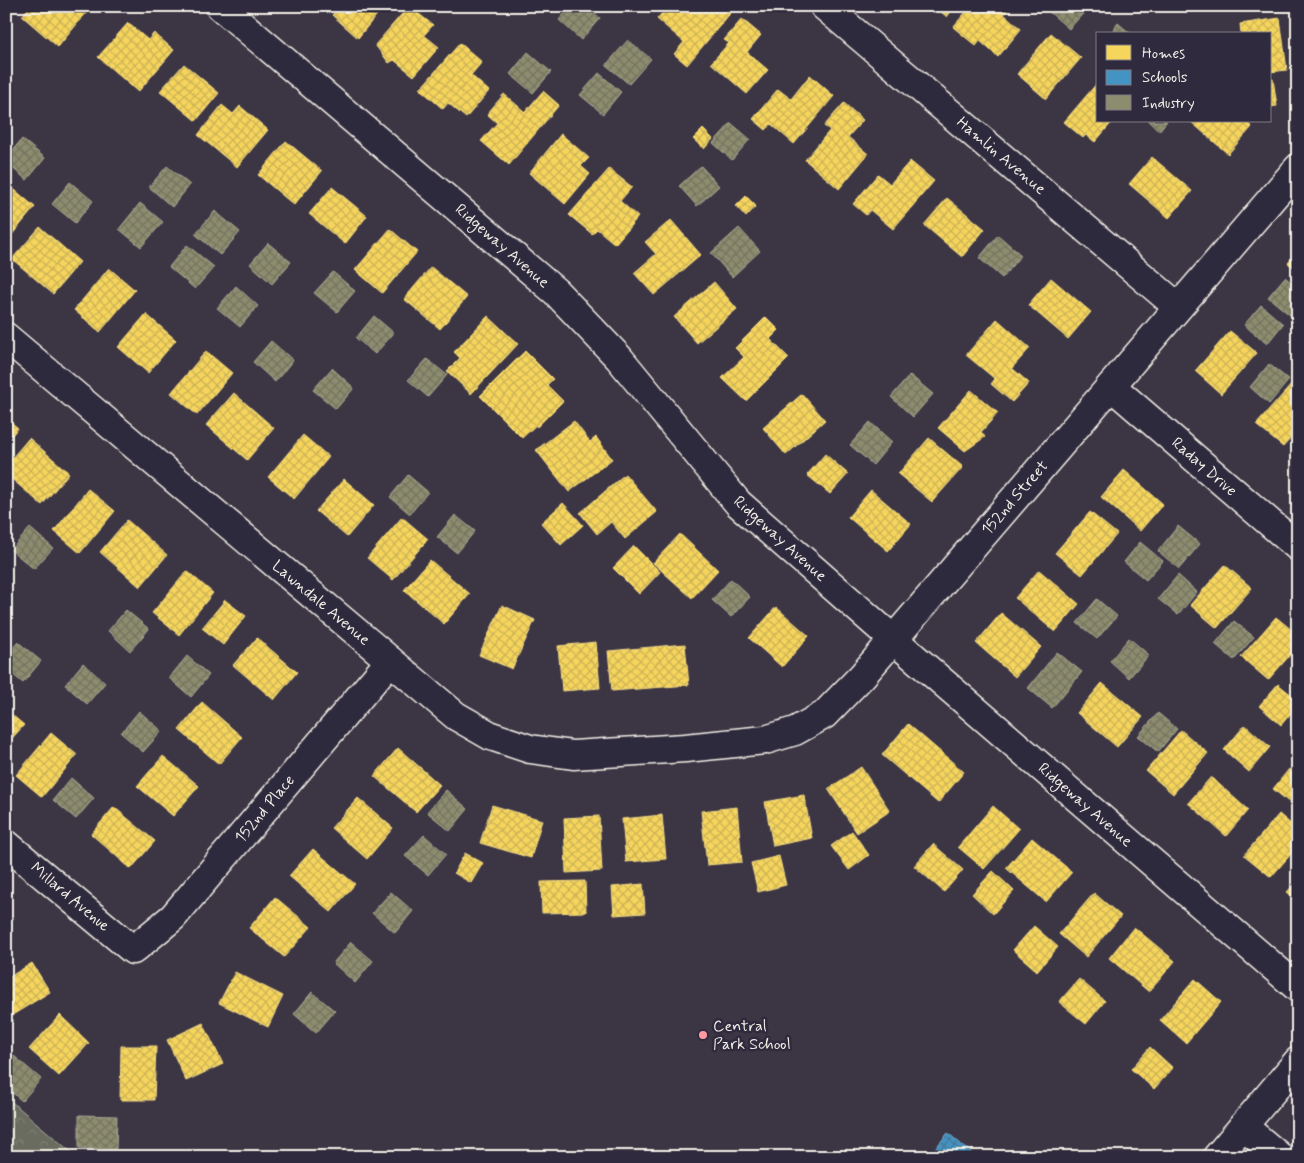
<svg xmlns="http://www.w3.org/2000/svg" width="1304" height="1163" font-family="Mynerve,sans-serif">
<defs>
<pattern id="forest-crowns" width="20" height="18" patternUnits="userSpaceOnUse" patternTransform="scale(1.25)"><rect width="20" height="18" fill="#696c5e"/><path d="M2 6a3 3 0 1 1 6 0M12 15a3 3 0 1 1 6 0" fill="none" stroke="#7f8175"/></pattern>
<pattern id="homes-cross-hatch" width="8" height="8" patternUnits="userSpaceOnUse" patternTransform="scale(1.25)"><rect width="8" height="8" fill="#f6d55c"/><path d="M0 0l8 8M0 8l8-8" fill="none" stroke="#cbb256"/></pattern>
<pattern id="schools-cross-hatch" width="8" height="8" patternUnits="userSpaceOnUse" patternTransform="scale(1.25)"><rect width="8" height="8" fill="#4393c3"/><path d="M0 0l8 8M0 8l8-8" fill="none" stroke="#457997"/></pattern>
<pattern id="industry-cross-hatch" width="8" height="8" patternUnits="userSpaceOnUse" patternTransform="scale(1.25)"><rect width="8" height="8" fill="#8c8c6e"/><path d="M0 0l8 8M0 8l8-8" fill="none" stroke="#757460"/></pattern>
</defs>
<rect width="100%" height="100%" fill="#3c3544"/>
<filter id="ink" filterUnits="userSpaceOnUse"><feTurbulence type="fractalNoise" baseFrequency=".02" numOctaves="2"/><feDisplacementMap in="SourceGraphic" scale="10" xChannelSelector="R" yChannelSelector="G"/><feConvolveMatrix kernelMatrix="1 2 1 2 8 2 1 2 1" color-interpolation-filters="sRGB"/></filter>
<g filter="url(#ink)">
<!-- forest -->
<path fill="url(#forest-crowns)" stroke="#aeaea3" d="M6 1097 77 1157H6Z"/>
<!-- homes -->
<g fill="url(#homes-cross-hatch)" stroke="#f5dd86">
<path d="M30 6H90L91 7 58 47 22 16Z"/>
<path d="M340 6H384L358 38 332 15Z"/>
<path d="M409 6 433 25 424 35 439 47 414 76 394 60 389 63 375 45Z"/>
<path d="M668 6H728L733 10 687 65 674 54 684 42 657 19Z"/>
<path d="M934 6H955L947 17Z"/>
<path d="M971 6H1010L1004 14 1021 29 998 57 980 41 976 46 953 27Z"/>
<path d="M1242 6H1285V7L1242 12Z"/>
<path d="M1280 18 1287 70 1270 72V34H1241L1240 24Z"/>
<path d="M742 19 761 35 747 52 768 70 747 94 711 63 729 43 724 40Z"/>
<path d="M128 23 148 40 154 33 174 50 138 92 98 57Z"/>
<path d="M1051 33 1081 58 1046 99 1017 74Z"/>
<path d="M460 43 482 62 471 75 489 91 466 118 448 103 443 109 420 89Z"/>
<path d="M184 64 219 93 196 121 160 91Z"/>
<path d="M810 75 834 96 794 144 771 124 766 130 753 119 778 89 791 99Z"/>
<path d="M1273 79 1277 106 1270 107V80Z"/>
<path d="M1098 82V121H1113L1095 142 1086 135 1083 138 1064 122Z"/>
<path d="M543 91 559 105 509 165 481 141 497 123 487 114 504 94 525 112Z"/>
<path d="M844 103 863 120 848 137 868 154 839 189 805 160 830 130 824 126Z"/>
<path d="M222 105 233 114 240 106 268 130 237 167 198 135Z"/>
<path d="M1190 121H1245L1252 127 1228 154Z"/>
<path d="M703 129 713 139 704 149 693 139Z"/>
<path d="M561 134 589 158 581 166 590 174 565 204 529 173Z"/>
<path d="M286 141 322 171 294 205 258 175Z"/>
<path d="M1152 157 1192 191 1169 218 1129 184Z"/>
<path d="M910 161 934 181 893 229 870 210 866 215 853 204 878 174 890 184Z"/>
<path d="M609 169 632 187 620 201 638 217 615 244 597 229 592 234 569 215Z"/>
<path d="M9 185 35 207 6 242V189Z"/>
<path d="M332 187 367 216 345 244 309 214Z"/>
<path d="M746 196 756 206 746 217 736 206Z"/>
<path d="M947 198 985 229 962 257 924 225Z"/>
<path d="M671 220 701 255 654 295 634 273 656 254 645 242Z"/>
<path d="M40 227 80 262 53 294 12 259Z"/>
<path d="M390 229 417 252 382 293 355 270Z"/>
<path d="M1298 252V271L1288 263Z"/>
<path d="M431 267 467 297 440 329 404 299Z"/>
<path d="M109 268 135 290 100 332 74 310Z"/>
<path d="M1051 278 1091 312 1068 339 1028 305Z"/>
<path d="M714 282 737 309 697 343 674 317Z"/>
<path d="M146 314 176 340 148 373 118 347Z"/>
<path d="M488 316 518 344 471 394 447 371 460 358 454 352Z"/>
<path d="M766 317 779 330 770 339 789 358 746 401 722 378 744 357 735 348Z"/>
<path d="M997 319 1030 348 1012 368 1029 383 1012 402 991 384 995 379 966 355Z"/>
<path d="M1230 331 1257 353 1221 394 1195 371Z"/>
<path d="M206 351 232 373 197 415 171 393Z"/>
<path d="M525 351 553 379 547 385 563 401 537 427 536 425 522 438 480 396Z"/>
<path d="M1292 384 1298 389V430L1283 447 1256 425Z"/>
<path d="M971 390 998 413 981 432 985 437 965 451 938 428Z"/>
<path d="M234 393 274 428 247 460 206 425Z"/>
<path d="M802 394 825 420 786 455 763 428Z"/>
<path d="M6 418 18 428 6 442Z"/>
<path d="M574 421 590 442 596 437 612 459 569 492 536 450Z"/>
<path d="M303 435 329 457 294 499 268 477Z"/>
<path d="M29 438 69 473 42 505 6 474V465Z"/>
<path d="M929 438 963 467 932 502 898 474Z"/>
<path d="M825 454 848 474 830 494 807 475Z"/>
<path d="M1124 470 1163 504 1140 531 1101 497Z"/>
<path d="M625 474 657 512 625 539 611 522 597 534 580 513Z"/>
<path d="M344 479 374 505 347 537 316 511Z"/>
<path d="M88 489 115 511 80 553 54 531Z"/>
<path d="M871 490 911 524 888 551 848 517Z"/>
<path d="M563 503 583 525 561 545 541 523Z"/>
<path d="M1090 512 1117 534 1082 575 1055 553Z"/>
<path d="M402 517 428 539 393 580 367 558Z"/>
<path d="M127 520 167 555 140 587 100 552Z"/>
<path d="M680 534 718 570 692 598 653 563Z"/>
<path d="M634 546 660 572 639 594 613 568Z"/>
<path d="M430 560 470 594 444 624 404 590Z"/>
<path d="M1225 565 1252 588 1217 628 1190 605Z"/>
<path d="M1039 570 1079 604 1055 632 1015 598Z"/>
<path d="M187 571 213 593 179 635 152 613Z"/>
<path d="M225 600 246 616 223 645 202 628Z"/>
<path d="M502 605 535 620 512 669 479 655Z"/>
<path d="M776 607 809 636 782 667 749 638Z"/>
<path d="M1001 613 1041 647 1015 677 976 643Z"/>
<path d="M1276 617 1298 635V646L1268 680 1241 657Z"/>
<path d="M257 638 297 672 274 700 233 665Z"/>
<path d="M596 642 600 688 562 691 558 646Z"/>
<path d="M685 644 689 685 612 691 608 651Z"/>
<path d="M1102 683 1143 717 1117 747 1077 713Z"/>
<path d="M1278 684 1298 700V705L1281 725 1259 706Z"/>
<path d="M202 702 242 737 219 764 179 730Z"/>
<path d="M6 710 24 725 6 745Z"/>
<path d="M908 724 964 772 938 803 882 755Z"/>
<path d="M1245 725 1270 747 1249 772 1224 750Z"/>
<path d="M1181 730 1208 753 1173 794 1146 771Z"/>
<path d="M51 733 77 755 42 797 16 775Z"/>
<path d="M398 748 440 785 416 812 374 776Z"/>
<path d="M163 756 199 786 173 816 137 786Z"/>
<path d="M861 767 890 811 857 833 828 789Z"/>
<path d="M1289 769 1298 775V804L1295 807 1273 789Z"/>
<path d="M1211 777 1248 810 1226 836 1188 803Z"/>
<path d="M804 795 812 838 773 846 765 802Z"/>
<path d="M358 798 393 828 367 859 331 828Z"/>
<path d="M492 805 542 820 531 858 480 843Z"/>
<path d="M993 806 1019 829 984 869 958 847Z"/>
<path d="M114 807 155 841 131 869 91 834Z"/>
<path d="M737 807 742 862 707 865 701 811Z"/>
<path d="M1279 814 1298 830V846L1271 877 1244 855Z"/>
<path d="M662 815 666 859 626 862 622 819Z"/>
<path d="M599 816 602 871 566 873 564 818Z"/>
<path d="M852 831 869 855 849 870 831 846Z"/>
<path d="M1032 838 1072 872 1046 902 1006 868Z"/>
<path d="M933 844 963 870 944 892 914 866Z"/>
<path d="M313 849 355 884 331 912 289 876Z"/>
<path d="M465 853 483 863 471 883 454 873Z"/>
<path d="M779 856 786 885 758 892 751 863Z"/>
<path d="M993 871 1014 891 993 914 972 894Z"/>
<path d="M1298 880V901L1287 892Z"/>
<path d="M585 881 586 912 542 913 541 882Z"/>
<path d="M643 884 645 913 614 915 612 887Z"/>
<path d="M1094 893 1121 916 1086 957 1059 934Z"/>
<path d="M275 897 311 927 284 957 249 928Z"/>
<path d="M1034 926 1058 947 1037 971 1013 950Z"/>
<path d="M1134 927 1175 961 1149 992 1109 958Z"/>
<path d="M32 963 50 992 6 1019V979Z"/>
<path d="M235 972 283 996 268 1027 219 1003Z"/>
<path d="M1079 979 1105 1001 1086 1024 1059 1002Z"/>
<path d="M1195 979 1221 1002 1186 1043 1160 1020Z"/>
<path d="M60 1015 89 1043 59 1076 29 1049Z"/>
<path d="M203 1023 223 1064 186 1081 167 1040Z"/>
<path d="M121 1046H156L154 1100H120Z"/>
<path d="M1150 1047 1173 1068 1154 1089 1131 1069Z"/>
</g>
<!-- schools -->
<path fill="url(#schools-cross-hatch)" stroke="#78afce" d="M948 1133 976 1157H928Z"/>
<!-- industry -->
<g fill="url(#industry-cross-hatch)" stroke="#abaa93">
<path d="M571 6H586L600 18 581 40 559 20Z"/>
<path d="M1051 6H1086L1088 8 1069 29 1047 10Z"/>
<path d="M1118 23 1131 34H1110Z"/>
<path d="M628 40 651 59 629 84 606 65Z"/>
<path d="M528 52 551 72 533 93 510 74Z"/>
<path d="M599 73 621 92 603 114 580 95Z"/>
<path d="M1148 121H1167L1159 131Z"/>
<path d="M731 123 750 139 732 160 713 143Z"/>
<path d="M22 139 45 158 27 180 6 163V158Z"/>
<path d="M167 166 190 185 172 207 149 187Z"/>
<path d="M701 166 719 186 697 206 679 186Z"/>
<path d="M70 182 93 201 75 223 52 204Z"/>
<path d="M140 203 163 222 141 247 119 229Z"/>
<path d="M215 211 240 232 220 255 195 234Z"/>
<path d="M739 228 760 251 732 277 711 253Z"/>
<path d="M998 235 1021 255 1002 278 979 258Z"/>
<path d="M268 243 291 262 272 284 250 264Z"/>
<path d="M187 245 214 267 195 289 169 267Z"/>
<path d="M333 272 355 291 337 312 314 293Z"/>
<path d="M1285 277 1298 288V308L1291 316 1268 297Z"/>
<path d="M236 286 258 306 240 327 217 308Z"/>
<path d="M1261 305 1283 324 1267 344 1244 325Z"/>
<path d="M374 316 394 333 375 354 356 338Z"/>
<path d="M271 341 293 360 275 382 253 362Z"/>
<path d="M427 359 447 375 428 397 408 380Z"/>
<path d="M1269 364 1289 380 1269 404 1250 387Z"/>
<path d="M332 368 354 388 336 409 313 390Z"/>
<path d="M910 375 933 394 913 417 891 397Z"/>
<path d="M870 422 892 442 873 465 850 445Z"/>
<path d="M408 475 428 492 410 514 390 497Z"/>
<path d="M455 515 475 531 457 553 437 537Z"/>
<path d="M1178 526 1200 544 1179 569 1158 551Z"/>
<path d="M30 528 53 548 34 569 11 550Z"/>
<path d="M1140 542 1163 561 1146 580 1124 562Z"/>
<path d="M1178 575 1197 592 1178 615 1158 599Z"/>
<path d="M731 579 750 597 731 617 712 600Z"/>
<path d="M1097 599 1117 616 1097 639 1077 623Z"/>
<path d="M126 610 149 629 130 651 108 631Z"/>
<path d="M1234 621 1254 637 1234 660 1215 644Z"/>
<path d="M1129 638 1149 655 1129 678 1110 661Z"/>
<path d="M18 642 41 661 23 683 6 669V656Z"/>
<path d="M1057 652 1082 672 1052 708 1028 688Z"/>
<path d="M187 656 209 675 191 697 169 678Z"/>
<path d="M83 663 105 683 87 704 65 685Z"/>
<path d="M139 711 162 731 143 752 121 733Z"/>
<path d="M1158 713 1177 729 1158 752 1138 736Z"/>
<path d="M71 778 94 798 76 819 53 800Z"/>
<path d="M446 790 468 809 450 831 427 812Z"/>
<path d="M424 835 446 854 428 875 405 856Z"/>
<path d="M391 892 413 911 395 933 372 913Z"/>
<path d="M351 942 373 961 355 983 333 963Z"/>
<path d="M312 992 335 1011 316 1033 294 1014Z"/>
<path d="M7 1050 41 1079 22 1101 6 1087Z"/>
<path d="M79 1115 117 1116 116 1149 79 1148Z"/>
</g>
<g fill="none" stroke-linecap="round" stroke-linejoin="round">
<defs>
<g id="minor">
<path d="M220 6 556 292 619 358 738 503 894 640 1298 988"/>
<path d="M824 6 1178 307"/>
<path d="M6 337 456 716 491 736 530 749 573 755 685 748 765 740 795 731 824 715 862 676 1298 168"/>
<path d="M1111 386 1298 547"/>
<path d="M6 844 133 950 173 917 390 661"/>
<path d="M1243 1126 1280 1157"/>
<path d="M1217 1157 1298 1061"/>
</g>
</defs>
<!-- minor casing -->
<use href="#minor" stroke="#f4f1e8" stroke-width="31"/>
<!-- minor -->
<use href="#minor" stroke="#2f2a3d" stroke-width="28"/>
</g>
</g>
<!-- markers -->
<circle fill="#ff9aa2" stroke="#2f2a3d" stroke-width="2" cx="703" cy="1035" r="5"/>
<g text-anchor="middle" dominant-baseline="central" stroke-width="5" stroke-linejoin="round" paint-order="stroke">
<!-- street labels -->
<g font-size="16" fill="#f4f1e8" stroke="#2f2a3d">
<text transform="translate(1001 156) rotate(40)">Hamlin Avenue</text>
<text transform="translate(502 246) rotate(41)">Ridgeway Avenue</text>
<text transform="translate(1204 467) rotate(41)">Raday Drive</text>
<text transform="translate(1015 498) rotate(-49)">152nd Street</text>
<text transform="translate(780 539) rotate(42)">Ridgeway Avenue</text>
<text transform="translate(321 603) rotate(40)">Lawndale Avenue</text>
<text transform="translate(1085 805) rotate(41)">Ridgeway Avenue</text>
<text transform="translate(265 809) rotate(-50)">152nd Place</text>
<text transform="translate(70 897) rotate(40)">Millard Avenue</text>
</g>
<!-- poi labels -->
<g font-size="16" fill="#f4f1e8" stroke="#2f2a3d" text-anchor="start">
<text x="713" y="1026">Central<tspan x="713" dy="18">Park School</tspan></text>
</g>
</g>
<!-- margin -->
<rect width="1304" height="1163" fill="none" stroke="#2f2a3d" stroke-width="25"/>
<rect x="12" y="12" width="1279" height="1138" fill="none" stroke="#f4f1e8" stroke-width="2" filter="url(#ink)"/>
<!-- legend -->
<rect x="1096" y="32" width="175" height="90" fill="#2f2a3d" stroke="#7e7a81"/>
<rect x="1106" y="45" width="25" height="15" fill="#f6d55c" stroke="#7e7a81"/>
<text x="1142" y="58" font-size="15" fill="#f4f1e8">Homes</text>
<rect x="1106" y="70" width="25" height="15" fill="#4393c3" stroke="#7e7a81"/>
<text x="1142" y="82" font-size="15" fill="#f4f1e8">Schools</text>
<rect x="1106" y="95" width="25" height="15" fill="#8c8c6e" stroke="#7e7a81"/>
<text x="1142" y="108" font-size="15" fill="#f4f1e8">Industry</text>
</svg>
